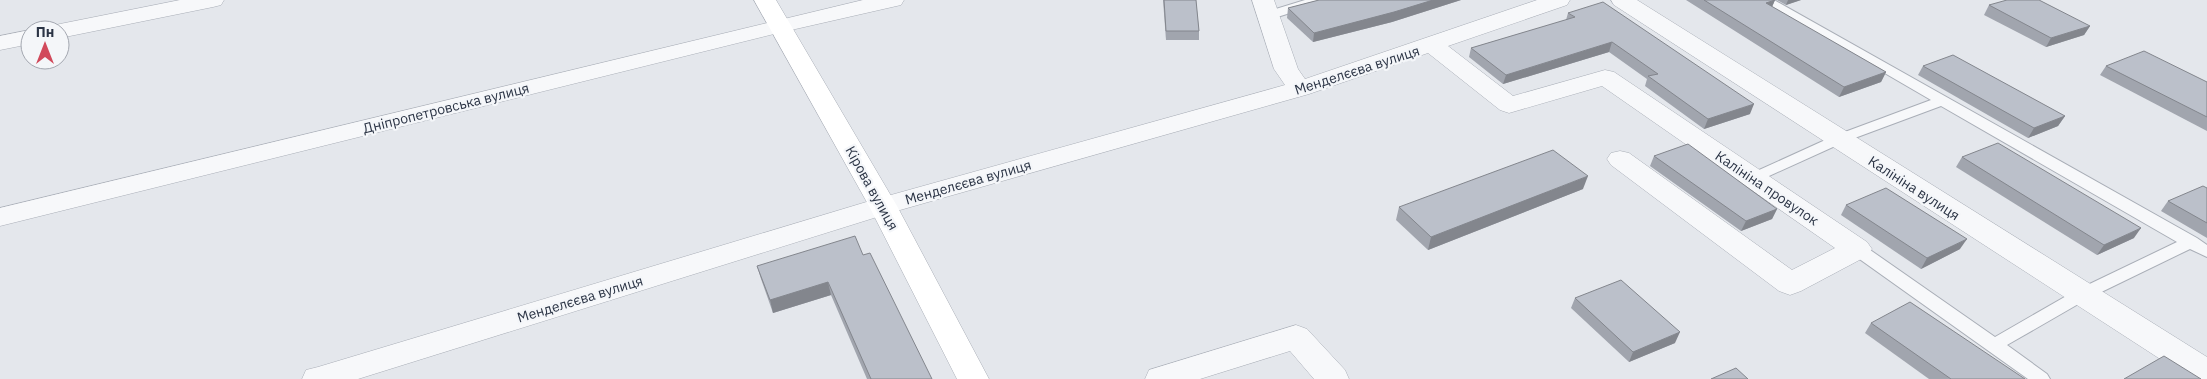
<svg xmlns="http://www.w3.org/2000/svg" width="2207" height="379" font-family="'IBM Plex Sans',sans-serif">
<rect width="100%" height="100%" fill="#e4e7ec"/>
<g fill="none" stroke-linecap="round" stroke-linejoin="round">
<defs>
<g id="service">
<path d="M1305 0H1324L1322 3 1271 19H1263L1261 16 1263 13Z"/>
<path d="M1759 0H1774L2197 238 2207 245V257L2190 249 2087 299 2007 345 2047 374 2050 379H2028L1851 253 1849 249 1851 245 1857 244 1863 245 1995 337 2075 291 2177 242 1941 106 1844 142 1758 181H1748L1746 178 1748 175 1834 136 1931 100Z"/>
</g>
<g id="minor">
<path d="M180 0H224L221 5 213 7 60 38V30H49L52 26 60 24Z"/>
<path d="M863 0H904L901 5 778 33 0 226V208Z"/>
<path d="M1252 0H1274L1298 69 1305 79 1537 0H1570L1567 5 1448 46 1513 96 1605 70 1614 72 1867 242 1872 249 1867 256 1801 291 1790 295 1779 291 1611 165 1607 159 1611 153 1620 151 1629 153 1792 270 1835 248 1602 86 1509 113 1500 110 1428 53 1309 94 893 212 358 379H302L306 370 318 367 873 200 1285 85 1274 69Z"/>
<path d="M30 30V44L0 50V36Z"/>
<path d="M1296 325 1307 329 1345 370 1349 379H1314L1290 351 1200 379H1145L1149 370Z"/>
</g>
<path id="tertiary" d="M1611 0H1637L2207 357V379H2191L1614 5Z"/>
<path id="secondary" d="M754 0H776L897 206 989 379H957L869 206Z"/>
</defs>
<!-- service casing -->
<use href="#service" stroke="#a9aeb7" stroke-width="2"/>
<!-- minor casing -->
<use href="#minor" stroke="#a9aeb7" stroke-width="1"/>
<!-- tertiary casing -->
<use href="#tertiary" stroke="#a9aeb7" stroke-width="1"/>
<!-- secondary casing -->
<use href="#secondary" stroke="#a9aeb7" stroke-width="1"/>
<!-- service -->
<use href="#service" fill="#f7f8fa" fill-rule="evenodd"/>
<!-- minor -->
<use href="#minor" fill="#f7f8fa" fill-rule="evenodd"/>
<!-- tertiary -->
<use href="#tertiary" fill="#f7f8fa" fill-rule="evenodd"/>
<!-- secondary -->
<use href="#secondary" fill="#fff" fill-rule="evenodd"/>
</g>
<!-- wall -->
<g fill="#a1a5ae">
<path d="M1163 0H1196L1199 31V40H1166Z"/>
<path d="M1319 0H1461L1392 22 1313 42 1287 18 1288 8Z"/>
<path d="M1686 0H1775L1772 7 1886 72 1881 82 1839 97Z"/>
<path d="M1777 0H1801L1786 5Z"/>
<path d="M1989 5 2090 26 2084 35 2046 47 1984 15Z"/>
<path d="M1568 13 1750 114 1704 129 1645 86 1647 79 1609 52 1503 84 1469 57 1471 48 1566 20Z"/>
<path d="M1923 66 2065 116 2058 126 2028 138 1918 75Z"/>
<path d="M2106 66 2207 82V131L2100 75Z"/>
<path d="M1654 156 1777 209 1772 219 1741 231 1650 166Z"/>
<path d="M1962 157 2134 238 2097 255 1956 167Z"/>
<path d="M2207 188V238L2161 211 2168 201Z"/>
<path d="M1583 189 1428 250 1396 220 1399 207Z"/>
<path d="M1846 205 1960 249 1921 269 1841 215Z"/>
<path d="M863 255 932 379H867L831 295 773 313 761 279 757 266Z"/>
<path d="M1575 298 1675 343 1629 362 1571 308Z"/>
<path d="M1871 323 2025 379H1929L1865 333Z"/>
</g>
<!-- shaded-wall -->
<g fill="#83868d">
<path d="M1433 0H1461L1392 22 1313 42 1314 33Z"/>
<path d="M1775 0 1771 9 1766 3Z"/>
<path d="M1788 0H1801L1786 5Z"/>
<path d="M2090 26 2084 35 2046 47 2051 38Z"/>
<path d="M1612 42 1609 52 1503 84 1506 75Z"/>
<path d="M1886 72 1881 82 1839 97 1844 87Z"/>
<path d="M1754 104 1750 114 1704 129 1708 119Z"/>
<path d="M2065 116 2058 126 2028 138 2034 128Z"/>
<path d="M1588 176 1583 189 1428 250 1431 237Z"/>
<path d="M1777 209 1772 219 1741 231 1746 221Z"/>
<path d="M2141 228 2134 238 2097 255 2104 245Z"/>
<path d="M1967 239 1960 249 1921 269 1927 258Z"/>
<path d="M828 282 831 295 773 313 770 300Z"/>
<path d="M1680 332 1675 343 1629 362 1633 352Z"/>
</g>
<!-- building -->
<g fill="#bbc0ca" stroke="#83868d">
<path d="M1164 0H1196L1199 31H1166Z"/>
<path d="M1319 0H1433L1394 12 1314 33 1288 8Z"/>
<path d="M1704 0H1775L1766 3 1886 72 1844 87Z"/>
<path d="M2007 0H2039L2090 26 2051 38 1989 5Z"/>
<path d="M1603 2 1754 104 1708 119 1648 76 1658 74 1612 42 1506 75 1471 48 1575 17 1568 13Z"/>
<path d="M2144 51 2207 82V117L2106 66Z"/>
<path d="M1953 55 2065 116 2034 128 1923 66Z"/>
<path d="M1998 143 2141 228 2104 245 1962 157Z"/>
<path d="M1688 144 1777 209 1746 221 1654 156Z"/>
<path d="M1553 150 1588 176 1431 237 1399 207Z"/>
<path d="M2203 186 2207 188V223L2168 201Z"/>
<path d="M1886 188 1967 239 1927 258 1846 205Z"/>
<path d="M855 236 863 255 870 253 932 379H871L828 282 770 300 757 266Z"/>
<path d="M1621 280 1680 332 1633 352 1575 298Z"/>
<path d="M1910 302 2025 379H1951L1871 323Z"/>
<path d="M2164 356 2201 379H2124Z"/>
<path d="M1736 368 1748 379H1711Z"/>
</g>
<g text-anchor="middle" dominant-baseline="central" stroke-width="4.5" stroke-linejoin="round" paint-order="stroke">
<!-- street labels -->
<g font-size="14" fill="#2b3445" stroke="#f4f6f9">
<text transform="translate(1357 70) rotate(-18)">Менделєєва вулиця</text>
<text transform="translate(446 108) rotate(-14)">Дніпропетровська вулиця</text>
<text transform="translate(968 182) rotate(-16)">Менделєєва вулиця</text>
<text transform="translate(872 188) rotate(61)">Кірова вулиця</text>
<text transform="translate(1767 188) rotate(34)">Калініна провулок</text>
<text transform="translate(1914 188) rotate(33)">Калініна вулиця</text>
<text transform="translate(580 299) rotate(-17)">Менделєєва вулиця</text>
</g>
</g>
<!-- north arrow -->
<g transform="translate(45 45)"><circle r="24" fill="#f4f6f9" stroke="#a4a8b1"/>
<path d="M0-4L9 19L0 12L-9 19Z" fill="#d1495b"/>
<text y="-8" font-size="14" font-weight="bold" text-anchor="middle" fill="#2b3445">Пн</text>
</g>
</svg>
